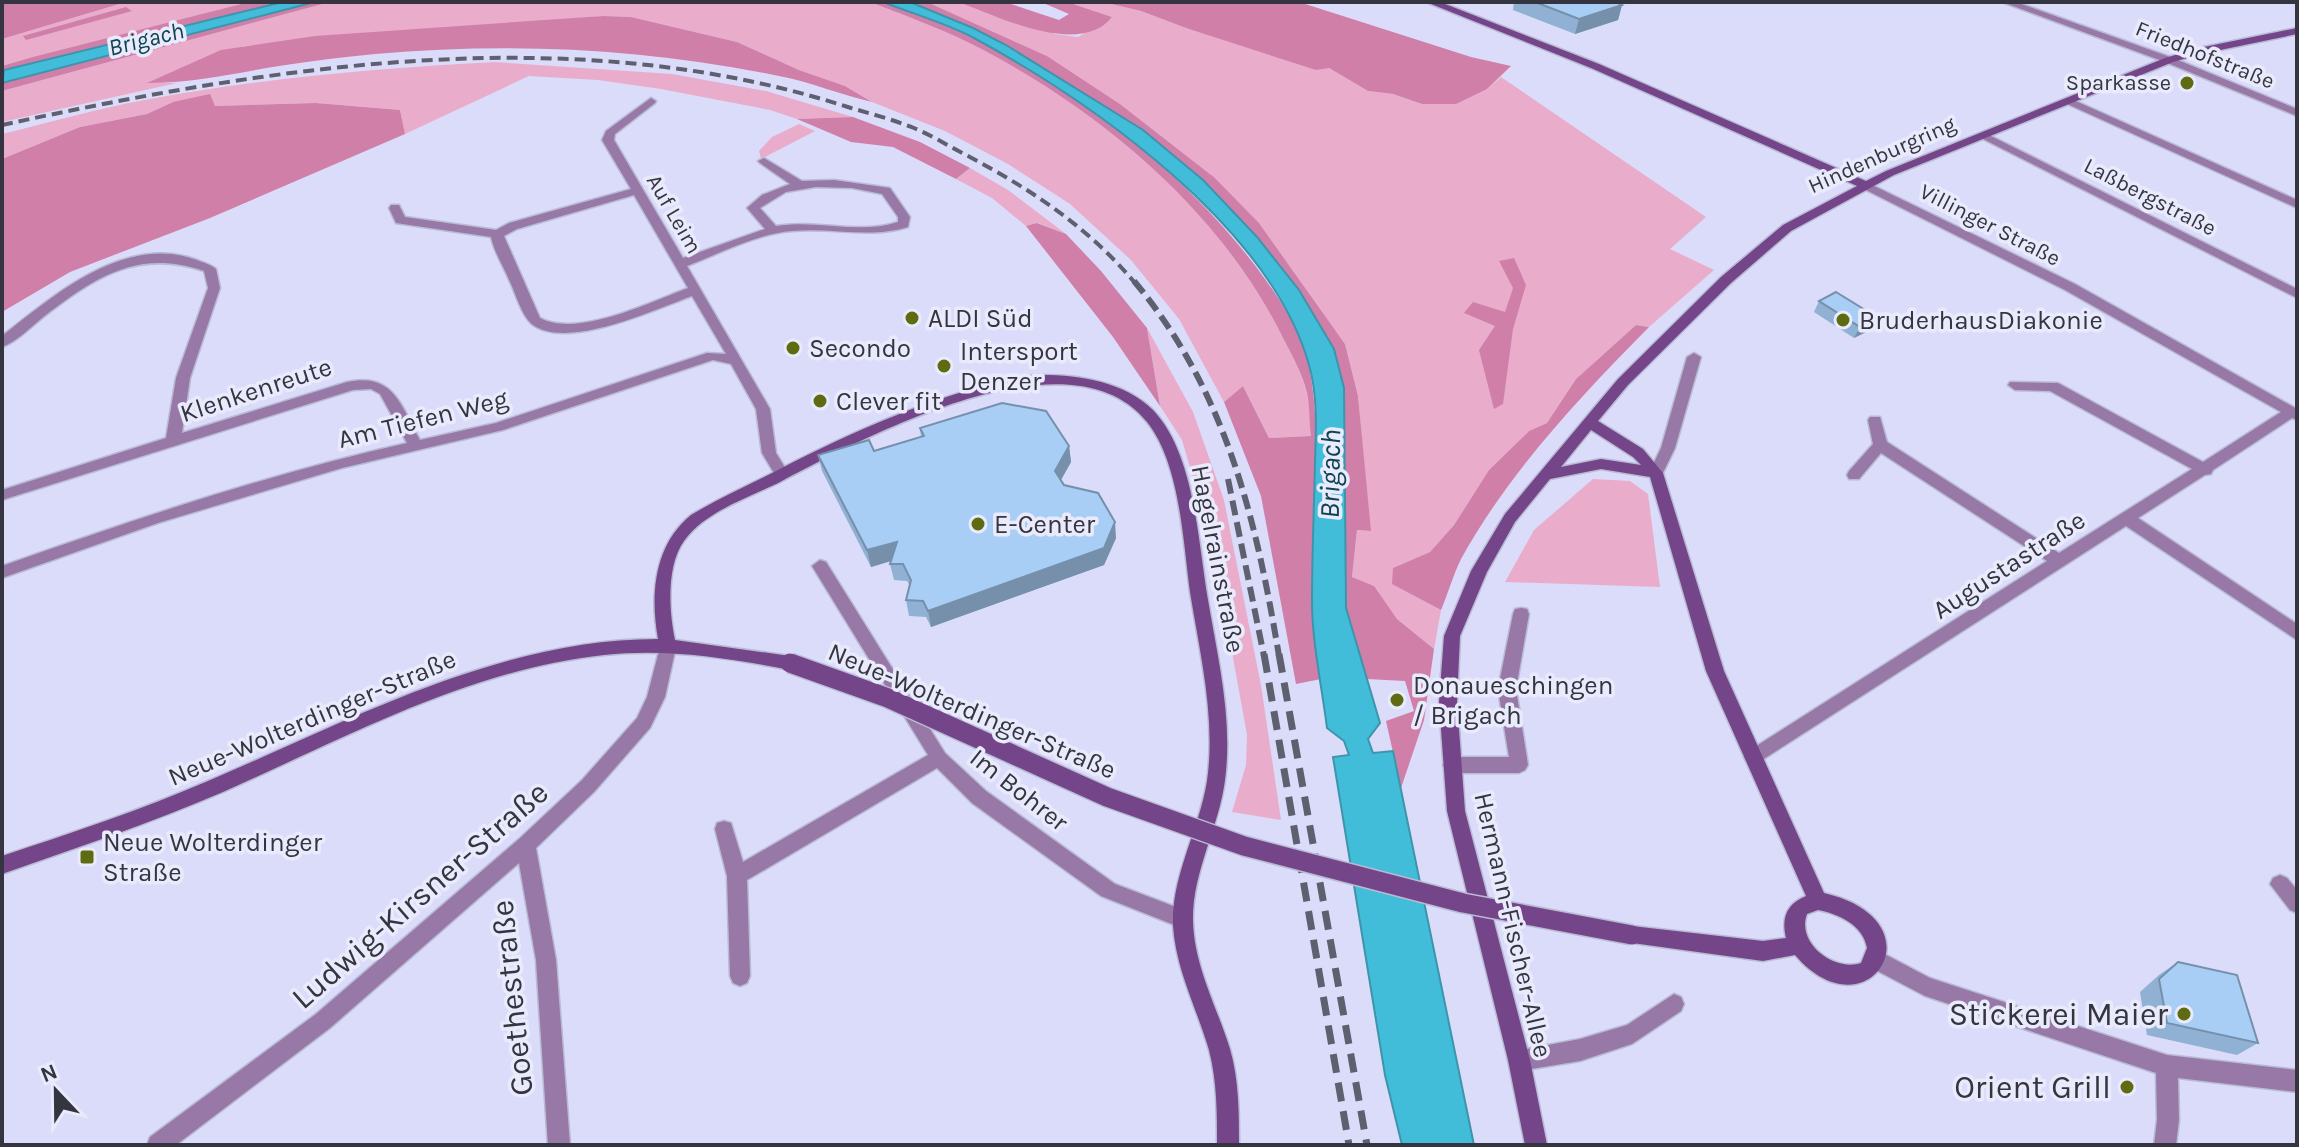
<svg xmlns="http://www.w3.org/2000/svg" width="2299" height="1147" font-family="Karla,sans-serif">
<rect width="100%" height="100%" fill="#dadcf9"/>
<!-- green -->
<g fill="#e9adcb">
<path d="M126 2H249L2 66V39Z"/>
<path d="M330 2H870C909 17 950 32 987 52 1108 117 1222 214 1283 338 1292 355 1303 375 1307 394 1310 407 1310 422 1311 436L1269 438 1243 386 1224 402 1179 319 1131 260 1070 204 1008 164 945 131 872 102 845 86 799 70 737 42 631 17 603 16 244 46 150 83H177L2 122V91Z"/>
<path d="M927 2H958L1055 34 1078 37 1112 17 1067 2H1103L1141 11 1186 28 1329 68 1368 91 1393 94 1422 104 1487 89 1501 77 1706 217 1670 249 1714 270 1649 327 1636 325 1576 379 1547 423 1529 431 1489 470 1454 525 1430 552 1393 568V584L1441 610 1434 649 1397 619 1373 586 1352 577 1357 530 1370 531 1358 396 1345 344 1259 223 1215 178 1120 104 1047 56Z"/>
<path d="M495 62 672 74 766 91 853 117 797 119 770 110 661 89 598 80 529 76 405 134 400 110 316 103 215 106 173 102 147 114 80 127 2 159V134C51 122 100 108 150 99 264 78 379 68 495 62Z"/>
<path d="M799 124 815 131 761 159 759 151 772 137Z"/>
<path d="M970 168 1008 190 1066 234 1038 223 1026 226 992 198 956 179Z"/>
<path d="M1147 328 1193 412 1224 500 1261 685 1281 820 1232 812 1246 765 1247 735 1212 542 1182 440 1160 406Z"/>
<path d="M1593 479 1630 481 1648 494 1660 587 1505 582 1534 530Z"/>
</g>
<!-- forest -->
<g fill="#d07fa9">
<path d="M2 2H126L2 39Z"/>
<path d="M249 2H283L2 70V66L33 57Z"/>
<path d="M315 2H330L2 91V83L7 81Z"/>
<path d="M870 2H883C913 14 946 23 974 38 1085 98 1191 176 1265 279 1285 307 1304 336 1310 371 1323 446 1312 525 1312 601 1312 627 1318 653 1321 679L1296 684 1261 496 1224 402 1243 386 1269 438 1311 436C1309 422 1310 407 1307 393 1303 375 1292 355 1283 338 1222 214 1108 117 987 52 950 32 909 17 870 2Z"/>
<path d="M910 2H927L1047 56 1120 104 1215 178 1259 223 1345 344 1358 396 1371 531 1357 530 1352 577 1374 586 1397 619 1434 649 1424 720 1401 788 1386 721 1414 711 1405 681 1367 679 1346 608 1344 388 1299 290 1257 237 1203 180 1143 130 1006 45Z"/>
<path d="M958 2H1005L1059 20 1069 14 1041 2H1067L1112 17C1079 58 998 16 958 2Z"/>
<path d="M1103 2H1299L1471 57 1511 66 1487 89 1456 104H1422L1393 94 1368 91 1329 68 1316 70 1186 28 1141 11Z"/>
<path d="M126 7 132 11 26 40 23 36Z"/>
<path d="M603 16 631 17 737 42 799 70 845 86 872 102C841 95 811 82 779 76 645 48 511 42 375 54 343 57 311 61 279 66 235 73 192 83 147 83L221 50 315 36Z"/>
<path d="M210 94 215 106 316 103 400 110 405 134 210 218 70 272 2 312V159L80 127 147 114 173 102Z"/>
<path d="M853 117 920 142 970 168 956 179 893 147 851 142 797 119Z"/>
<path d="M1037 223 1066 234 1101 271 1147 328 1160 406 1113 337 1026 226Z"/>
<path d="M1514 258 1526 285 1513 329 1503 404 1494 409 1479 350 1495 326 1464 313 1473 302 1505 312 1513 288 1499 261Z"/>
<path d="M1636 325 1649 327C1580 397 1509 472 1461 559 1453 575 1448 594 1441 610L1392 584 1393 568 1430 552 1454 525 1489 470 1529 431 1547 423 1576 379Z"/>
</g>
<!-- water -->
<g fill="#42bdd9" stroke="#3e94ab" stroke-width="2">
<path d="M283 2H315L2 83 4 70Z"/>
<path d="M883 2H910L973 28 1006 45 1143 130 1203 180 1257 237 1299 290 1334 349 1344 388 1346 608 1380 723 1368 739 1373 753 1393 751 1474 1145H1402L1385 1075 1333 757 1349 755 1344 741 1327 728C1322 687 1312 643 1312 601 1312 555 1314 508 1315 462 1316 430 1318 396 1309 365 1271 228 1094 103 974 38 946 23 913 14 883 2Z"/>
</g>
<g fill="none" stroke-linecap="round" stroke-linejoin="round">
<defs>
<g id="street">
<path d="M2002 2H2016L2173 58 2297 109V116L2165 62Z"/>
<path d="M651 98 656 101 655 103 615 134 614 140 683 258 765 229 747 208 762 195 790 184 760 163 758 161 764 158 802 181 834 180 890 188 910 217 908 227C869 239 832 227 792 231 756 234 721 253 687 266L770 409 776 453 789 474 787 478H777L762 453 756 409 731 364 713 360 503 430 342 468 158 523 2 578V566C135 519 269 474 407 443L380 394 371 389 353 390 2 500V490L166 438 176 378 208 288 204 271C137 248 94 278 42 318 30 328 16 342 2 347V336C54 295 123 235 194 259 202 262 210 264 216 269L220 288 190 378 182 433 347 382C394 372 401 406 420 440L496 423 707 353 726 354 692 296C656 309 568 350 533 325 522 317 516 294 510 282 504 267 494 252 491 237L396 223 389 208 391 205H399L405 217 496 230 509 223 631 189 602 140 606 131ZM816 187 852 188 882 194 898 217V222C859 235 817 219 776 226L760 208 786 192ZM634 195 688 288C650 302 578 338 540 318L504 236 517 229Z"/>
<path d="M2069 98 2297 200V208L2065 103 2064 101Z"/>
<path d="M1985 133 2297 289V298L1981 138 1979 136Z"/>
<path d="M1864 181 2075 284 2297 409V420L2292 418 2213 470 2211 474 2205 475 2138 518 2297 624V640L2126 526 1759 762 1753 765 1747 762 1744 757 1747 752 2047 561 1881 453 1859 479H1849L1847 475 1849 471 1873 444 1868 420 1870 417H1880L1887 442 2059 553 2192 469 2050 391 2015 390 2008 385 2010 382 2058 383 2203 462 2281 412 2065 290 1860 187 1858 185Z"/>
<path d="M1694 353 1701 357 1675 448 1661 477H1651L1649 473 1661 448 1687 357Z"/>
<path d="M820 560 826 562 945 753 986 791 1115 884 1189 912 1192 919 1189 926 1182 928 1101 896 972 803 937 768 747 880 750 976 747 983 740 986 733 983 730 976 727 876 715 829 717 823 724 821 731 823 743 862 928 755 812 566Z"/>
<path d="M1521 608 1527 609 1529 614 1516 689 1528 765 1525 770 1519 773H1452L1446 770 1443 765 1446 760 1452 757H1509L1498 689 1513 614 1515 609Z"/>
<path d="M668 640 674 642 676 647 665 697 650 728 594 792 536 848 556 960 570 1145H548L536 960 519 863 330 1028 176 1145H147L150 1137 316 1014 519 839 582 780 637 718 647 697 660 647 662 642Z"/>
<path d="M2280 875 2287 878 2297 890V913L2290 910 2270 884 2273 878Z"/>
<path d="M1875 949 1930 978 2167 1055 2297 1070V1092L2178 1078 2179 1120 2176 1145H2154L2157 1120 2156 1073 1925 996 1868 966 1865 959 1868 952Z"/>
<path d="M1674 994 1681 997 1684 1004 1681 1011 1632 1044 1580 1061 1519 1071 1511 1068 1508 1060 1511 1052 1580 1039 1627 1025Z"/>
</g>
<g id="secondary">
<path d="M1426 2H1440L1599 64 1866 181 1886 171 2165 58 2199 48 2297 28V34L2201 54 2173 62 1894 175 1791 231 1731 283 1628 385 1598 421 1643 449 1663 473 1724 671 1824 893C1944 921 1867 1039 1795 955L1763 961 1625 942 1622 935 1625 928 1632 926 1763 941 1786 938C1781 917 1787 904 1806 896L1706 671 1650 477 1601 469 1550 479 1515 522 1487 572 1460 636 1457 702 1465 811 1530 1060 1547 1145H1525L1508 1060 1447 811 1439 702 1444 636 1471 571 1505 514 1618 379 1721 277 1783 225 1857 186 1591 68ZM1591 430 1633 457 1641 465 1601 459 1561 467ZM1818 910C1839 914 1863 925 1867 948L1861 963C1835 972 1796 944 1807 914Z"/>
<path d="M1034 375C1074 374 1123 380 1153 410 1195 454 1198 543 1208 600 1218 659 1233 720 1225 780 1219 828 1192 872 1193 921 1194 966 1217 1007 1230 1049 1239 1080 1239 1113 1239 1145H1217C1217 1113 1217 1081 1209 1050 1197 1009 1176 970 1173 926 1171 876 1199 831 1207 781 1216 718 1200 654 1190 592 1183 541 1180 463 1147 422 1070 326 864 438 782 481 751 497 705 511 684 541 666 566 669 612 675 640L790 656 796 658 798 663 796 668 790 670C729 658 666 648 604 655 470 669 345 738 223 792 151 823 76 848 2 874V856C71 833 141 810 208 781 351 720 499 639 658 639 650 595 654 545 691 515 719 498 749 485 778 470 860 428 943 391 1034 375Z"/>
</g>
</defs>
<!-- street casing -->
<use href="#street" stroke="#b9bbd4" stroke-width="3"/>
<!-- secondary casing -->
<use href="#secondary" stroke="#b9bbd4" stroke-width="3"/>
<!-- street -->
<use href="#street" fill="#9878a7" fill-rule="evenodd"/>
<!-- secondary -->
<use href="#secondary" fill="#754589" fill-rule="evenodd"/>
<!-- rail-far2 -->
<path stroke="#5e5f6f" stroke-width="4" stroke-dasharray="11 6" stroke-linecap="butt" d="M2 125C279 65 575 18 851 108 872 114 894 120 914 128 933 136 950 147 968 156 1032 190 1088 227 1135 283"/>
<!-- rail-far1 -->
<g stroke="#5e5f6f" stroke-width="6" stroke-dasharray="15 7" stroke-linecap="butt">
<path d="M1134 281C1226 391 1256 518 1279 656"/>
<path d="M1228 479 1264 656"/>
</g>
<!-- rail -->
<g stroke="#5e5f6f" stroke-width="7" stroke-dasharray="19 10" stroke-linecap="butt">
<path d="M1264 654 1349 1145"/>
<path d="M1279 654 1367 1145"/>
</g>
<defs>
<path id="secondary-bridge" d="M790 663 888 698 1107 797 1244 846 1463 903 1632 935"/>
</defs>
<!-- secondary-bridge casing -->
<use href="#secondary-bridge" stroke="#b9bbd4" stroke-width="22" stroke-linecap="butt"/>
<!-- secondary-bridge -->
<use href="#secondary-bridge" stroke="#754589" stroke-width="19"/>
</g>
<!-- wall -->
<g fill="#90b1d3">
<path d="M1514 2H1616L1622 5 1618 20 1575 34 1513 10Z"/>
<path d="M1819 301 1872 329 1854 338 1814 312Z"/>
<path d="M920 428 1069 446 1071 462 1061 480 1064 485 1116 538 1104 565 931 627 926 617 909 616 906 600 910 586 907 581 894 580 890 564 891 561 871 567 822 471 818 455 874 451 921 437Z"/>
<path d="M2178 962 2258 1043 2237 1055 2147 1035 2140 992 2159 975Z"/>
</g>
<!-- shaded-wall -->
<g fill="#7690ac">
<path d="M1622 5 1618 20 1575 34 1579 19Z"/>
<path d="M1878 318 1872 329 1854 338 1860 327Z"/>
<path d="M1069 446 1071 462 1057 487 1055 471Z"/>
<path d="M1115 522 1116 538 1104 565 931 627 928 611Z"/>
<path d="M897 542 901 558 871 567 867 550Z"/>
</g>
<!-- building -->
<g fill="#a8cef5" stroke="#7690ac" stroke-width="2">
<path d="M1535 2H1616L1622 5 1579 19Z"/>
<path d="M1836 292 1878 318 1860 327 1819 301Z"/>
<path d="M1002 403 1046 411 1069 446 1055 471 1064 485 1098 493 1115 522 1104 548 928 611 923 601 906 600 911 580 903 564H890L897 542 867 550 818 455 869 440 874 451 924 436 920 428Z"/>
<path d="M2178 962 2237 975 2258 1043 2167 1023 2159 979Z"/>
</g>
<!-- markers -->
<g fill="#5f6b12" stroke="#e9ebfc" stroke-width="3">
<circle cx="2187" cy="83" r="8"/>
<circle cx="912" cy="318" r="8"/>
<circle cx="1843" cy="320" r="8"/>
<circle cx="793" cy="348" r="8"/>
<circle cx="944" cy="366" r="8"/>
<circle cx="820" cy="401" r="8"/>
<circle cx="978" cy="524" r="8"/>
<circle cx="1397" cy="700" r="8"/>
<rect x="79" y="849" width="16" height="16" rx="4"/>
<circle cx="2184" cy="1014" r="8"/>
<circle cx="2127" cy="1087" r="8"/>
</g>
<g text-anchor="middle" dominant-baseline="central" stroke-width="7" stroke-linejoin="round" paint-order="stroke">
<!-- far-street labels -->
<g font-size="22" fill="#343540" stroke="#e9ebfc">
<text transform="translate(2205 55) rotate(22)">Friedhofstraße</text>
<text transform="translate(1882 155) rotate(-24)">Hindenburgring</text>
<text transform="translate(2150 197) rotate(27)">Laßbergstraße</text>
<text transform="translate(674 214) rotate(60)">Auf Leim</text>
<text transform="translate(1990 225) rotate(27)">Villinger Straße</text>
</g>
<!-- far-poi labels -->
<g font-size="22" fill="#343540" stroke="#e9ebfc" text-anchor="end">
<text x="2171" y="83">Sparkasse</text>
</g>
<!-- far-water labels -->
<g font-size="24" font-style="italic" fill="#0d4450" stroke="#e9ebfc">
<text transform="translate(146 39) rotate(-14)">Brigach</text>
</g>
<!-- poi labels -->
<g font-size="26" fill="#343540" stroke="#e9ebfc" text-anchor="start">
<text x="928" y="318">ALDI Süd</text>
<text x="1859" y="320">BruderhausDiakonie</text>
<text x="809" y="348">Secondo</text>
<text x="960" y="351">Intersport<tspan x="960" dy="30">Denzer</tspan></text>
<text x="836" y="401">Clever fit</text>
<text x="994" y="524">E-Center</text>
<text x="1413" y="685">Donaueschingen<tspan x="1413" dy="30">/ Brigach</tspan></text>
<text x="103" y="842">Neue Wolterdinger<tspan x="103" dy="30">Straße</tspan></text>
</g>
<!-- street labels -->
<g font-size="26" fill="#343540" stroke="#e9ebfc">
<text transform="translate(256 390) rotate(-18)">Klenkenreute</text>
<text transform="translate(423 419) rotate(-14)">Am Tiefen Weg</text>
<text transform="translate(1218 559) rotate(79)">Hagelrainstraße</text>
<text transform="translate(2009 565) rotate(-33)">Augustastraße</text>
<text transform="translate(972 711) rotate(23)">Neue-Wolterdinger-Straße</text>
<text transform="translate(312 718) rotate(-23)">Neue-Wolterdinger-Straße</text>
<text transform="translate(1019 790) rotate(38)">Im Bohrer</text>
<text transform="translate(1513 925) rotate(77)">Hermann-Fischer-Allee</text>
</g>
<!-- water labels -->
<g font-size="28" font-style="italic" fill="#0d4450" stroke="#e9ebfc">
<text transform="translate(1330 474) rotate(-89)">Brigach</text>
</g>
<!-- near-street labels -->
<g font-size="32" fill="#343540" stroke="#e9ebfc">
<text transform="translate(420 895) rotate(-41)">Ludwig-Kirsner-Straße</text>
<text transform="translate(512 998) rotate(-96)">Goethestraße</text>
</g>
<!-- near-poi labels -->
<g font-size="32" fill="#343540" stroke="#e9ebfc" text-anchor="end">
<text x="2168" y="1014">Stickerei Maier</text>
<text x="2111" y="1087">Orient Grill</text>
</g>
</g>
<!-- border -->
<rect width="2299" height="1147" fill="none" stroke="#343540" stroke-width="8"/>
<!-- north arrow -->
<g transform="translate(56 1091) rotate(338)" stroke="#e9ebfc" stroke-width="6" paint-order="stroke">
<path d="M0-6L14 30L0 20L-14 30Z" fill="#343540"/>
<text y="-12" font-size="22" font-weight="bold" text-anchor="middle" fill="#343540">N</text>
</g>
</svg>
